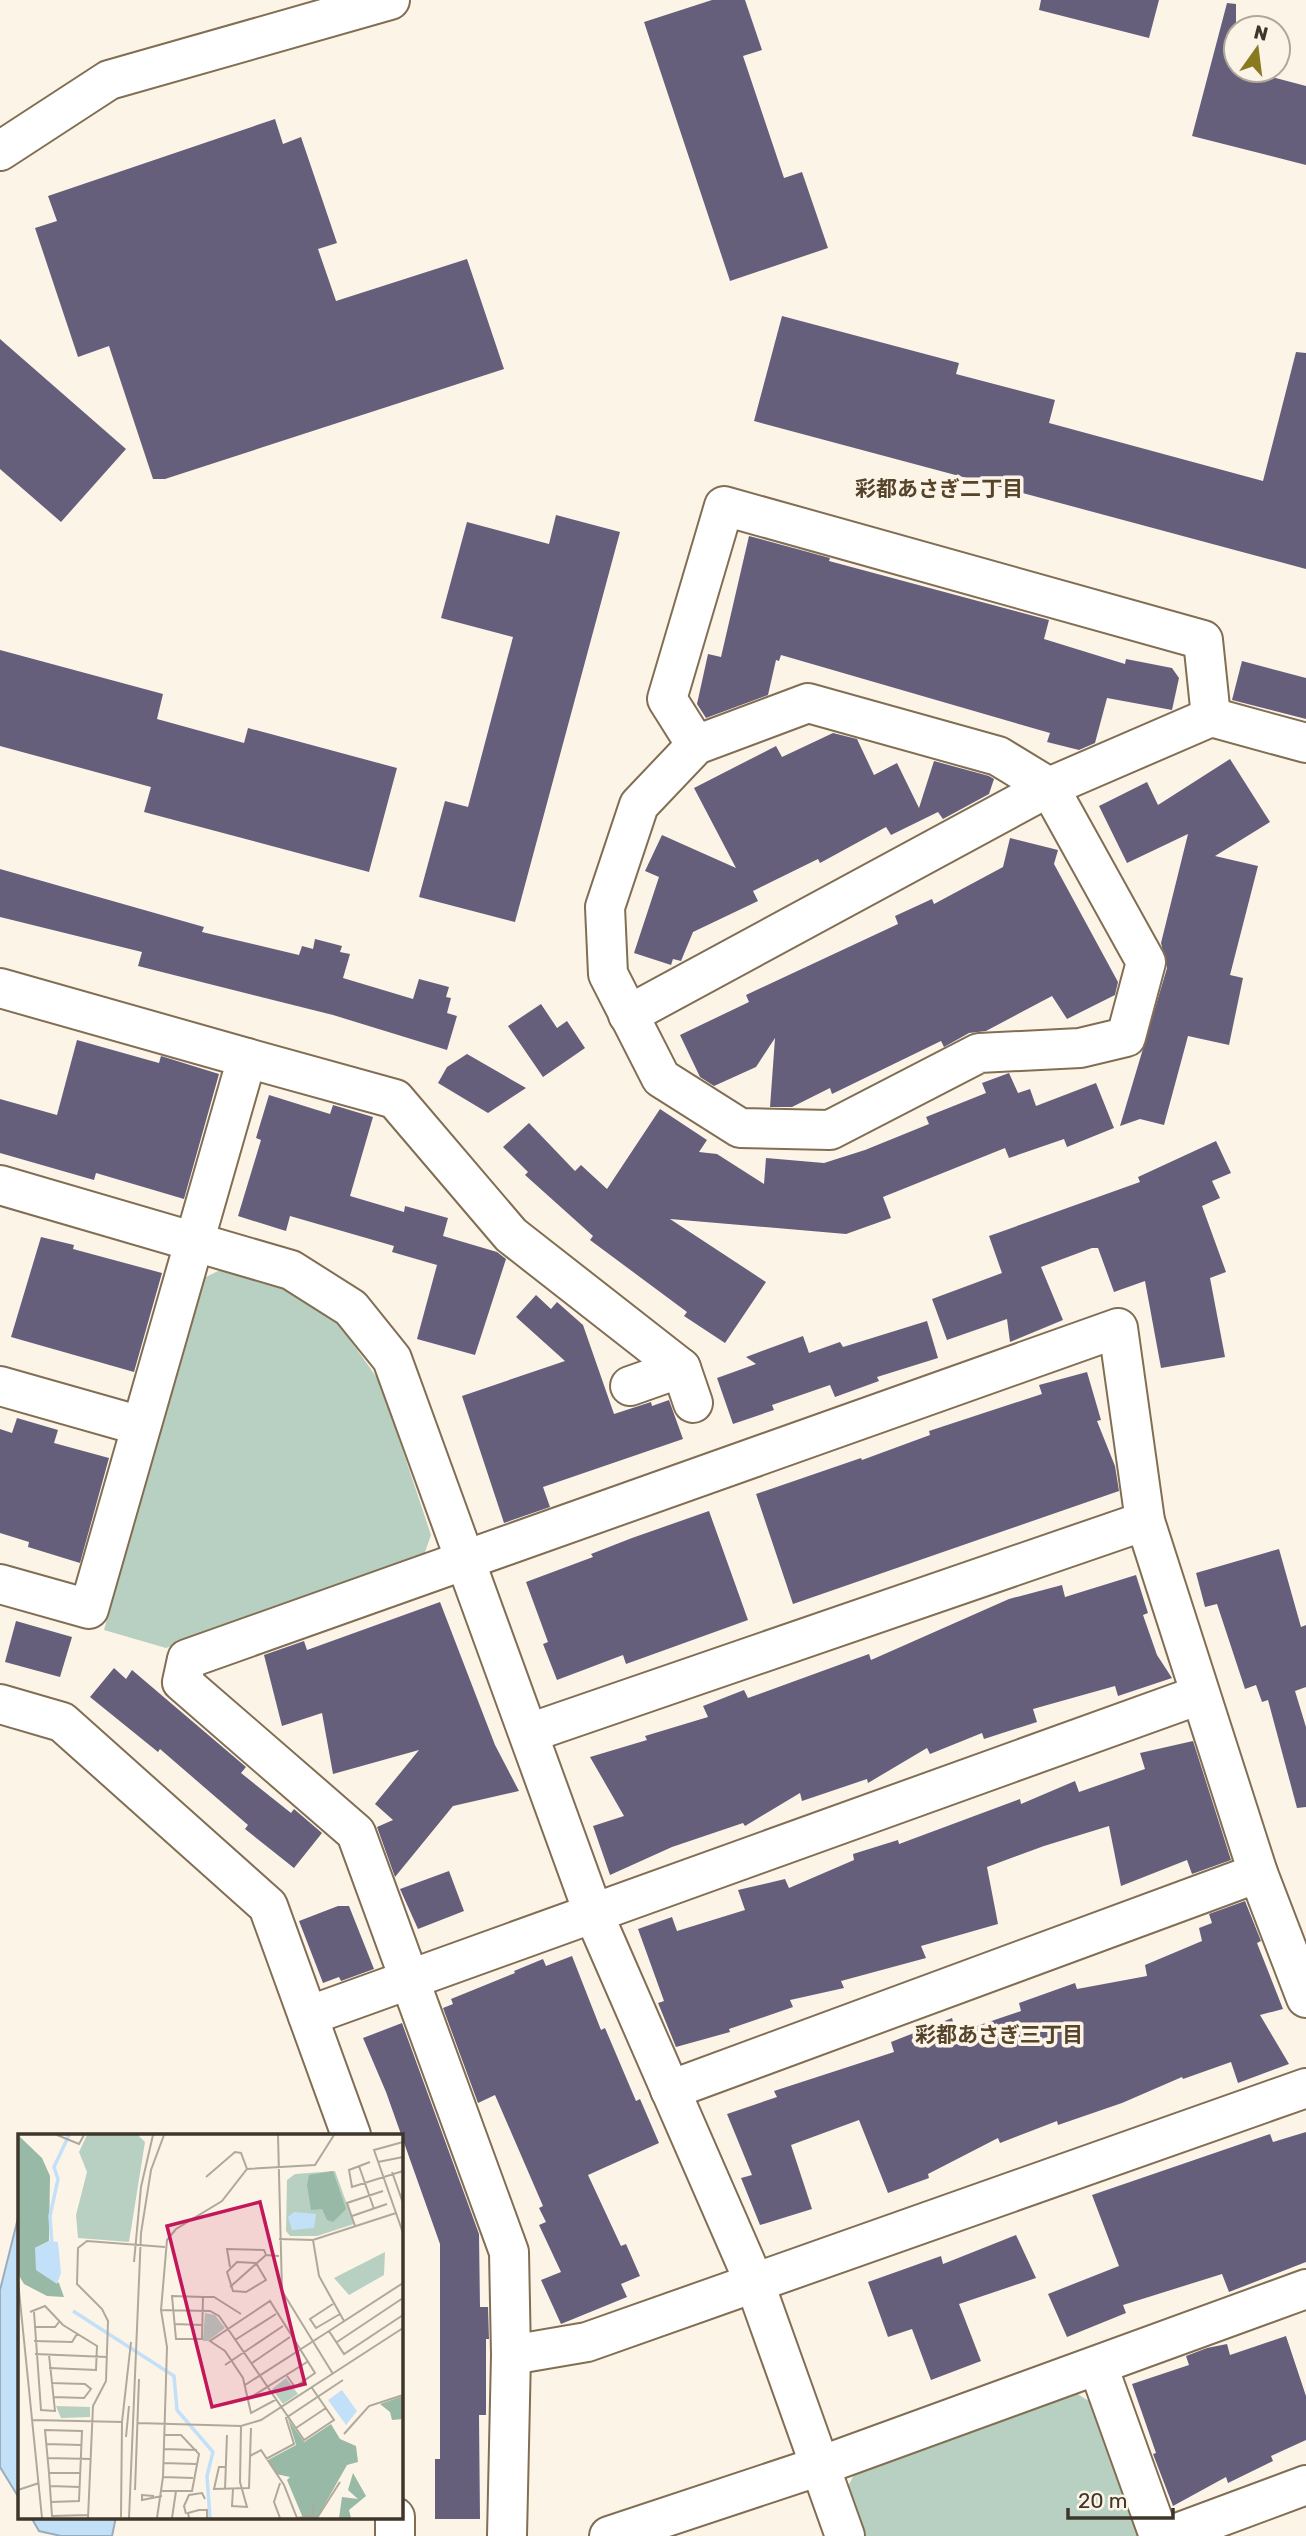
<svg xmlns="http://www.w3.org/2000/svg" width="1306" height="2536" font-family="Rubik,'Noto Sans JP',sans-serif">
<rect width="100%" height="100%" fill="#fdf4e8"/>
<!-- green -->
<g fill="#b8d0c1">
<path d="M222 1269 288 1289 341 1327 380 1382 431 1535 424 1555 166 1648 104 1630 204 1278Z"/>
<path d="M1073 2391 1095 2405 1139 2536H859L844 2495 857 2468Z"/>
</g>
<!-- water -->
<g fill="#c3e0f9" stroke="#9badbb" stroke-width="2">
<path d="M19 2214V2498L0 2467V2290Z"/>
<path d="M31 2517H116L112 2536H61L39 2531Z"/>
</g>
<!-- building -->
<g fill="#665f7c">
<path d="M712 0H745L762 50 743 56 784 178 802 172 828 248 730 281 644 22Z"/>
<path d="M1041 0H1159L1149 38 1039 10Z"/>
<path d="M1227 3 1236 4V70H1261L1260 74 1306 86V165L1192 136Z"/>
<path d="M275 119 283 144 301 137 337 243 318 249 336 301 467 259 504 369 165 479H153L109 346 78 357 35 228 57 221 48 196Z"/>
<path d="M782 316 959 363 956 374 1055 400 1049 423 1263 481 1296 352 1306 353V569L754 421Z"/>
<path d="M0 339 126 449 61 522 0 469Z"/>
<path d="M556 515 620 532 515 922 419 897 445 801 468 807 513 637 441 618 467 522 549 544Z"/>
<path d="M749 536 830 558 829 561 1049 620 1044 639 1125 664 1126 659 1172 668 1179 678 1172 710 1107 698 1095 743 1079 750 1047 742 1050 733 781 655 779 661 776 660 768 695 706 718 697 704 708 654 721 657Z"/>
<path d="M0 650 163 694 157 719 244 743 248 728 397 768 369 872 144 812 151 787 0 746Z"/>
<path d="M1242 661 1306 678V719L1232 700Z"/>
<path d="M833 733 857 739 874 775 897 763 919 808 934 761 989 776 994 779 989 794 943 819 938 812 891 835 886 827 820 863 818 859 753 891 758 901 693 932 681 961 673 959 671 965 634 953 659 877 645 871 662 835 736 868 694 788 776 746 782 757Z"/>
<path d="M1230 759 1270 822 1215 856 1258 866 1230 975 1243 978 1229 1045 1188 1036 1164 1125 1140 1119 1120 1126 1167 968 1161 943 1188 834 1127 863 1099 806 1147 782 1158 805Z"/>
<path d="M1010 838 1058 850 1054 864 1118 982 1115 995 1067 1019 1052 996 986 1031 969 1033 944 1047 941 1041 832 1094 830 1088 792 1107H770L775 1038 756 1067 714 1086 700 1077 680 1035 749 1002 746 995 898 924 895 916 932 899 934 904 1003 867Z"/>
<path d="M0 869 204 927 202 932 299 955 302 946 313 949 315 939 342 946 340 952 350 954 343 978 413 999 419 979 449 987 446 997 451 998 447 1013 457 1016 447 1050 333 1015 138 966 142 952 0 917Z"/>
<path d="M541 1004 557 1028 567 1021 585 1048 543 1077 508 1026Z"/>
<path d="M77 1040 159 1063 161 1056 219 1074 184 1199 96 1173 94 1180 0 1153V1099L57 1115Z"/>
<path d="M467 1054 526 1088 488 1113 438 1083 447 1067Z"/>
<path d="M1009 1073 1018 1093 1030 1089 1036 1106 1096 1083 1114 1128 1067 1147 1064 1139 1009 1158 1005 1148 883 1197 891 1218 846 1234 670 1219 766 1282 725 1343 684 1316 687 1312 590 1240 593 1236 525 1175 528 1172 503 1147 529 1123 575 1171 581 1165 607 1189 660 1109 707 1140 699 1152 717 1154 764 1184 766 1158 824 1163 865 1150 929 1124 926 1117 986 1093 982 1083Z"/>
<path d="M269 1095 330 1114 333 1105 373 1117 350 1196 404 1212 405 1206 448 1218 443 1236 497 1252 506 1259 475 1355 417 1339 437 1265 392 1252 394 1246 290 1216 286 1231 238 1216 261 1140 256 1138Z"/>
<path d="M1216 1141 1231 1173 1212 1181 1220 1198 1202 1206 1226 1272 1210 1278 1225 1357 1161 1368 1145 1281 1114 1292 1098 1248H1092L1041 1267 1063 1320 1010 1342 1007 1319 947 1340 932 1299 1002 1273 989 1236 1140 1182 1138 1177Z"/>
<path d="M41 1237 74 1245 73 1249 162 1273 134 1372 11 1337Z"/>
<path d="M536 1295 551 1309 557 1302 583 1325 614 1414 651 1402 652 1406 669 1400 683 1439 543 1487 550 1507 504 1523 462 1396 565 1361 516 1317Z"/>
<path d="M927 1321 938 1358 877 1377 879 1381 835 1397 830 1385 772 1405 774 1410 733 1424 717 1378 756 1364 746 1357 803 1336 809 1353 840 1342 843 1347Z"/>
<path d="M1087 1372 1101 1420 1097 1421 1115 1466 1119 1491 793 1604 756 1494 861 1458 862 1460 930 1435 929 1431 1042 1394 1039 1385Z"/>
<path d="M17 1418 58 1430 54 1443 109 1458 80 1563 28 1547 29 1542 0 1533V1429L12 1433Z"/>
<path d="M709 1511 748 1620 626 1664 623 1655 557 1680 543 1644 548 1642 526 1582 593 1557 591 1554 632 1538Z"/>
<path d="M1279 1549 1301 1627 1306 1625V1687L1295 1691 1306 1727V1807L1297 1808 1268 1700 1262 1702 1256 1685 1245 1689 1217 1604 1205 1607 1196 1573Z"/>
<path d="M1136 1575 1148 1613 1143 1615 1157 1655 1172 1678 1118 1696 1115 1686 1033 1709 1037 1722 984 1739 982 1733 930 1754 927 1748 868 1783 867 1779 802 1801 800 1793 745 1826 743 1823 672 1847 610 1875 593 1826 624 1816 590 1757 647 1740 645 1736 708 1717 703 1706 744 1690 748 1698 869 1654 871 1660 1009 1599 1062 1585 1065 1597Z"/>
<path d="M440 1602 495 1745 519 1791 453 1806 395 1877 377 1827 393 1820 375 1804 419 1750 333 1774 322 1713 282 1726 264 1655 304 1641 307 1650Z"/>
<path d="M16 1621 72 1637 60 1677 5 1662Z"/>
<path d="M114 1668 126 1679 132 1670 246 1767 241 1773 291 1813 294 1809 322 1833 294 1868 245 1829 248 1825 160 1749 158 1752 90 1697Z"/>
<path d="M1193 1741 1231 1860 1192 1874 1187 1860 1121 1886 1109 1826 1044 1846 987 1867 998 1924 921 1946 926 1958 841 1981 844 1988 790 2000 793 2007 729 2029 730 2032 676 2047 658 2003 664 2001 638 1929 672 1917 677 1931 745 1910 738 1890 785 1879 789 1888 854 1860 853 1854 898 1840 899 1844 1020 1799 1021 1804 1075 1781 1079 1792 1145 1769 1140 1753Z"/>
<path d="M449 1871 464 1911 418 1929 400 1889Z"/>
<path d="M1245 1901 1261 1941 1257 1943 1283 2009 1260 2015 1289 2064 1238 2083 1231 2062 1183 2079 1182 2077 1122 2103 1058 2125 1057 2121 1000 2143 998 2138 928 2174 929 2178 888 2193 859 2120 791 2145 812 2209 760 2225 741 2178 752 2175 727 2114 777 2097 774 2091 894 2052 891 2042 952 2018 956 2033 1021 2011 1019 2003 1075 1983 1077 1989 1147 1976 1145 1965 1202 1941 1199 1928 1212 1923 1209 1914Z"/>
<path d="M338 1906H349L374 1969 341 1981 339 1977 323 1983 299 1921Z"/>
<path d="M572 1956 601 2030 605 2028 636 2101 640 2099 659 2143 588 2175 621 2246 626 2244 640 2276 621 2284 627 2297 561 2324 541 2280 561 2272 539 2225 546 2222 539 2208 543 2206 495 2095 478 2103 443 2008 453 2004 451 1999 515 1973 514 1971 543 1959 546 1966Z"/>
<path d="M402 2023 479 2234 480 2307H488L489 2339H486V2415H479L480 2519H435V2459H440V2244L386 2092 363 2038Z"/>
<path d="M1306 2132V2262L1229 2292 1222 2274 1123 2305 1126 2313 1067 2337 1048 2294 1119 2266 1092 2195 1270 2134 1273 2142Z"/>
<path d="M1016 2235 1036 2278 959 2304 981 2361 931 2380 912 2329 888 2337 868 2282 941 2256 943 2264Z"/>
<path d="M1286 2336 1306 2396V2440L1271 2456 1273 2461 1228 2483 1226 2477 1173 2506 1153 2454 1156 2453 1132 2384 1189 2365 1186 2356 1207 2348 1227 2344 1230 2355Z"/>
</g>
<g fill="none" stroke-linecap="round" stroke-linejoin="round">
<defs>
<g id="minor">
<path d="M0 151 109 80 390 0"/>
<path d="M808 703 998 756 1049 787 1146 962 1126 1037 1080 1048 979 1053 830 1130 740 1128 661 1078 608 974 605 907 639 805 696 745Z"/>
<path d="M696 745 667 699 724 506 1203 640 1211 717"/>
<path d="M0 988 247 1058 89 1609 0 1584"/>
<path d="M628 1015 1049 787 1211 717 1306 743"/>
<path d="M247 1058 395 1099 511 1235 681 1368 693 1403"/>
<path d="M0 1185 291 1270 351 1308 392 1359 594 1915 755 2284 845 2536"/>
<path d="M0 1386 141 1426"/>
<path d="M630 1386 681 1368"/>
<path d="M0 1704 62 1722 268 1906 351 2135"/>
<path d="M529 1733 1145 1521"/>
<path d="M308 2016 1199 1695"/>
<path d="M670 2090 1258 1873"/>
<path d="M511 2355 587 2342 1306 2088"/>
<path d="M1098 2366 1159 2536"/>
<path d="M395 2536V2517"/>
<path d="M507 2536 511 2355 509 2252 356 1833 182 1682 187 1659 1118 1328 1145 1521 1258 1873 1306 1998"/>
<path d="M609 2536 820 2466 1306 2289"/>
<path d="M1169 2536 1306 2485"/>
</g>
</defs>
<!-- minor casing -->
<use href="#minor" stroke="#816e53" stroke-width="42"/>
<!-- minor -->
<use href="#minor" stroke="#fff" stroke-width="38"/>
</g>
<g text-anchor="middle" dominant-baseline="central" stroke-width="7" stroke-linejoin="round" paint-order="stroke">
<!-- neighbourhood labels -->
<g font-size="21" font-weight="bold" fill="#55432a" stroke="#fdf4e8">
<text x="939" y="488">彩都あさぎ二丁目</text>
<text x="999" y="2034">彩都あさぎ三丁目</text>
</g>
</g>
<!-- overview -->
<g transform="translate(18 2134)">
<rect width="385" height="385" fill="#fdf4e8"/>
<path d="M69 1H120L127 8 111 108 60 104 58 81 69 38 61 18ZM317 37 336 90 299 102H272L268 97 269 46 277 40ZM367 118 366 141 331 161 316 144ZM187 179 197 181 207 194 190 207H185ZM268 244 280 260 265 270 254 255ZM38 272 72 273V283L43 284Z" fill="#b8d0c1"/>
<path d="M0 1 24 24 32 42 31 107 17 114 25 140 41 149 46 163 29 162 6 150 0 140ZM315 37 328 75 315 88 309 86 304 75 293 76 289 51 291 41ZM385 262V285L374 286 372 278 362 270ZM270 285 286 308 313 290 322 305 338 312 340 328 329 331 299 384H285L269 346 272 343 258 340 250 326 278 311ZM335 339 348 362 331 376 333 384H321L324 363 340 365 330 356Z" fill="#98b9a5"/>
<path d="M276 78 298 80 296 94 274 96 270 83ZM31 107 40 108 43 139 39 150 18 136 17 114ZM324 256 339 277 328 291 310 266Z" fill="#c3e0f9"/>
<path fill="none" stroke="#c3e0f9" stroke-width="3.5" d="M34 111 32 82 40 45 36 33 51 1M55 177 156 242 159 276 195 318 189 342 192 384"/>
<path fill="none" stroke="#b1a89c" stroke-width="2" d="M39 1 61 10 66 1M260 1 264 157 315 240M385 8 356 16 385 99M352 28 331 36 334 53 385 37M360 28 385 23M341 32 356 75M374 38 385 69M188 43 217 18 223 19 229 35M334 82 369 70M337 92 329 69 365 57M261 105 295 106 378 79M295 106 301 142 326 187M116 128 123 53 135 1M219 128 238 129 248 146 228 158 215 157 209 138ZM212 133 209 115 246 116 248 121M0 147 24 384M385 149 311 197 326 220 385 181M212 153 248 121 261 122M154 162 185 163 184 205H158ZM185 163H196L223 180M315 170 292 185 298 194 322 180M143 176 192 177 201 182 286 306 316 286 294 254M12 178 27 172 45 191 79 212 78 236 31 234M16 178 23 276 37 277 31 221M156 190 184 191M16 193H37L41 188M217 206 258 180M16 207 54 208 59 200M319 208 385 164M17 220 89 223M234 229 272 203M207 231 265 192M33 249 67 250 73 255 66 264 35 263M227 251 311 197M230 265 289 228M259 265 233 279 225 244 207 217 192 207 252 167 297 239 277 253 269 242M14 286 105 288M119 289 223 292 243 286 385 194M278 294 308 274M326 300 351 272 385 261M108 303 111 272M28 310 63 311M145 315 179 316M232 322 243 316 266 351 279 384M29 324 73 325M248 325 276 310 268 284 325 246M145 329 178 330M208 333H201L196 355 231 354 233 294M31 339H62M145 343 175 344M262 349 256 368 262 384M32 352 62 353M207 355 209 301M215 355 214 372 229 373 222 348 223 292M0 356 21 349M117 356 121 245M144 357H174L181 320 163 301H146M136 362 124 361V366L144 362M33 368 61 367 64 297 27 296 31 339 33 368 34 382 71 381M168 380 166 372 171 361 184 359 187 365M103 383 104 288 113 208M70 384 75 272 88 247 90 187 84 175 59 150 60 114 69 107 147 113M111 384 123 99 133 36 146 1M139 384 145 343 149 213 143 176 149 106 158 95 204 67 229 35 297 31 316 1M154 384 158 357M171 384 170 379 181 376H189V384M279 384 294 382 296 369M299 384 322 348"/>
<path fill="#c2185b" fill-opacity="0.15" stroke="#c2185b" stroke-width="3.5" d="M242 68 287 250 194 273 149 92Z"/>
<rect width="385" height="385" fill="none" stroke="#3f362b" stroke-width="3.5"/>
</g>
<!-- north arrow -->
<g transform="translate(1257 49) rotate(14)"><circle r="33" fill="#fdf4e8" stroke="#b1a89c" stroke-width="2"/>
<path d="M0-5L12 26L0 18L-12 26Z" fill="#897a20"/>
<text y="-10" font-size="19" font-weight="bold" text-anchor="middle" fill="#3f362b">N</text>
</g>
<!-- scale -->
<path d="M1068 2508v10h105v-10" fill="none" stroke="#3f362b" stroke-width="3.5"/>
<text x="1078" y="2508" font-size="21" fill="#3f362b" stroke="#fdf4e8" stroke-width="5" paint-order="stroke">20 m</text>
</svg>
